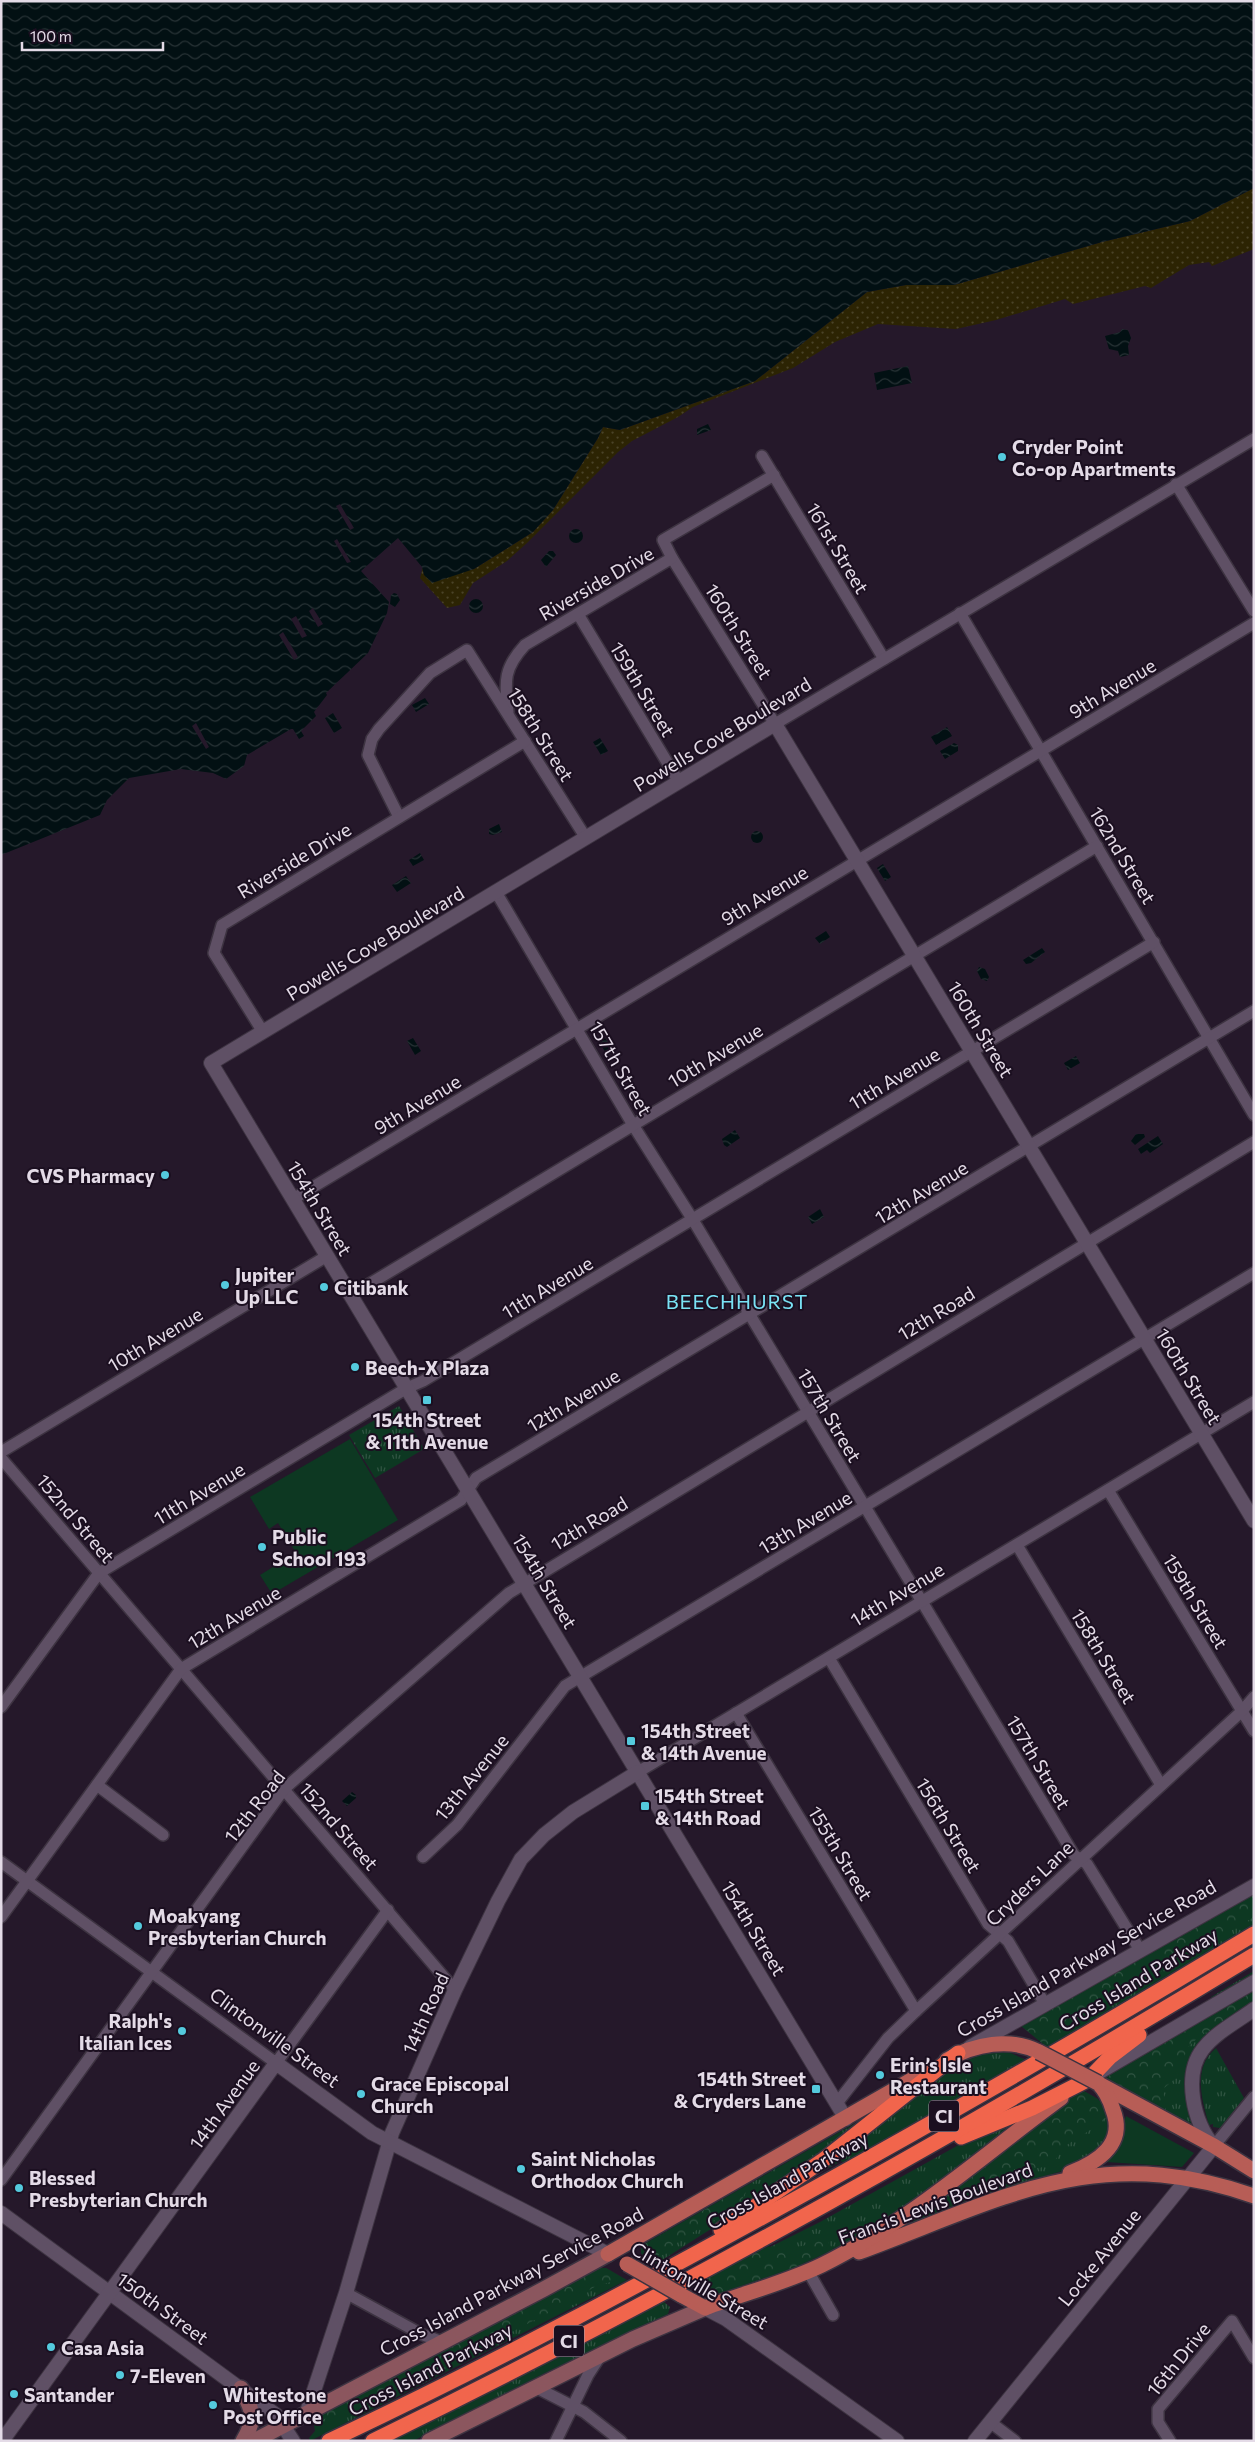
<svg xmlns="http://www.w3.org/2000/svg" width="1255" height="2442" font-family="Commissioner,sans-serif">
<defs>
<pattern id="grass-tufts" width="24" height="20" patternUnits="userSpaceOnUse" patternTransform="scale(1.25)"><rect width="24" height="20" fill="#0d3822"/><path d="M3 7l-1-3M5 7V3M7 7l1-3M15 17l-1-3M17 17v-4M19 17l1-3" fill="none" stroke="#305442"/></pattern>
<pattern id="forest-crowns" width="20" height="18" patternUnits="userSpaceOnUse" patternTransform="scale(1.25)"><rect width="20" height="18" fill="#0d3822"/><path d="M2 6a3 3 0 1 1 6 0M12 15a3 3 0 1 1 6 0" fill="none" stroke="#305442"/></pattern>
<pattern id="sand-dots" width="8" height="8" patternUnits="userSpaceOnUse" patternTransform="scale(1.25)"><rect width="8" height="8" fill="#2c2403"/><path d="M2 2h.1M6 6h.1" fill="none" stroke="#4a4328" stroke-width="1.8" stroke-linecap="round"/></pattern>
<pattern id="water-waves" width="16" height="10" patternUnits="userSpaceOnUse" patternTransform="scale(1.25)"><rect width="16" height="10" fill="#021013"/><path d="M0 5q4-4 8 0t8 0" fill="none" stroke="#273235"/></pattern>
</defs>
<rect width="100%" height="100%" fill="#25182a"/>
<!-- grass -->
<g fill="url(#grass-tufts)">
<path d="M399 1406 424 1449 375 1478 349 1435Z"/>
<path d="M1254 1893V1924L1047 2047 1020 2025Z"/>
<path d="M1254 1971V1975L1213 1999 1211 1997Z"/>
<path d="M1254 2002 1196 2047 1188 2073 1195 2125 1192 2126 1102 2077Z"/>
<path d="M1216 2048 1244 2098 1220 2128 1213 2127V2124L1209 2125C1202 2099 1192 2068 1216 2048Z"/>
<path d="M1004 2050 1026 2060 845 2163 841 2161 786 2192 934 2080 981 2053Z"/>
<path d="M1082 2090C1115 2108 1112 2111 1107 2146L1066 2170 977 2196 911 2223 909 2219Z"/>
<path d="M1026 2117 873 2230 791 2269 714 2295 692 2286 820 2222 964 2142Z"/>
<path d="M864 2118 803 2171 799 2167 780 2185 656 2264 641 2253V2246Z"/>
<path d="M601 2268H606L627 2280 310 2441 309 2438 315 2431 313 2420 315 2416Z"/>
<path d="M663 2301 670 2307 668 2314 545 2373 413 2441H390Z"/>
</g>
<!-- forest -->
<g fill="url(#forest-crowns)">
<path d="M1254 1893V1917L1071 2024 1047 2047 1020 2025Z"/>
<path d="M1254 1988V2002L1212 2034 1204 2032 1188 2047 1176 2078 1163 2089 1166 2110 1102 2077Z"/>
<path d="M1082 2090 1098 2099 1106 2117 1101 2123 1062 2148 1055 2161 1040 2168 1014 2169V2177C998 2185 980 2195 962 2189V2180Z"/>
<path d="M749 2184 741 2202 726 2215 706 2224 658 2255 644 2257 641 2253V2246Z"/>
<path d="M821 2240 828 2242 833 2250 791 2269 714 2295 692 2286 769 2246 775 2251H787Z"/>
<path d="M601 2268H606L616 2274 611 2282 596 2286 575 2299 504 2336 487 2337 466 2356 446 2361 400 2387 383 2390 362 2400 340 2414 321 2420H313L315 2416Z"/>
</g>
<!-- sand -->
<path fill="url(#sand-dots)" d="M1254 188V249L1212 266 1209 262 1189 265 1151 288 1145 286 1073 304 1065 299 996 320 956 329 878 324 835 342 793 368 693 407 678 417 632 441 618 452 527 543 507 561 473 583 460 605 447 608 420 578 423 567 424 575 474 569 533 532 553 510 598 438 603 427 620 430 755 381 867 292 906 285H954L1102 242 1190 221Z"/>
<!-- green -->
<g fill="#0d3822">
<path d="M350 1439 398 1520 272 1594 260 1575 296 1553 278 1523 269 1529 250 1497Z"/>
<path d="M1126 2116 1194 2153 1182 2167 1106 2162 1115 2150Z"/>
</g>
<!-- water -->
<g fill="url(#water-waves)">
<path d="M1 1H1254V188L1190 221 1102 242 954 285H906L867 292 755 381 620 430 603 427 598 438 553 510 533 532 474 569 432 583 424 575 422 567 398 538 361 571 389 602 387 613 368 653 326 693 327 695 314 712 316 716 301 731 304 736 299 739 293 729H291L247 755 244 766 226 779 213 773 181 769 129 778 107 800 100 815 1 855Z"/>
<path d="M1122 329 1128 330 1131 338 1128 346 1129 355 1120 357 1118 351 1109 349 1105 336 1120 332Z"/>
<path d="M908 366 912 383 877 390 874 373Z"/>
<path d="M708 424 711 430 697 435V429Z"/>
<circle cx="576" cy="536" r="7"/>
<path d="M549 551H553L556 555 546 567 541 560Z"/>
<path d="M394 593 397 594 400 600 395 607 390 604 391 595Z"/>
<circle cx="476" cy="606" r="7"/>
<path d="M425 698 429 704 416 712 412 705Z"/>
<path d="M333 713 342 728 334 733 325 718Z"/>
<path d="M947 727 952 736 936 745 931 737Z"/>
<path d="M600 738 608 751 601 755 593 742Z"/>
<path d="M954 743 958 745V751L945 759 940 751Z"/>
<path d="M499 824 502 832 493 835 489 834V829Z"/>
<circle cx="757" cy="837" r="6"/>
<path d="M420 853 424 860 413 866 409 860Z"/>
<path d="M883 864 891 877 885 881 877 868Z"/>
<path d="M406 876 411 883 397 892 392 885Z"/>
<path d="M826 931 830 937 820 944 815 938Z"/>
<path d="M1042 948 1045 952 1031 963 1026 964 1023 960Z"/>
<path d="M979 967 985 969 989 977 987 981 981 979 977 971Z"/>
<path d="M413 1038 421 1051 415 1055 407 1041Z"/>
<path d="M605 1038 612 1049 606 1053 599 1042Z"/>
<path d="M1076 1056 1080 1063 1068 1070 1064 1063Z"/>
<path d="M735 1130 740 1138 727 1147 724 1145 722 1139Z"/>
<path d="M1136 1134H1144L1145 1137 1135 1145 1131 1141Z"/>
<path d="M1158 1136 1163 1144 1150 1153 1147 1150 1141 1154 1138 1149Z"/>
<path d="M820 1209 824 1217 812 1224 808 1217Z"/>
<path d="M352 1792 356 1795V1798L347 1806 342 1801Z"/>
</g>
<!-- pier -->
<g fill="#25182a">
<path d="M340 504 354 528 350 530 336 506Z"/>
<path d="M337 539 351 562 347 563 334 541Z"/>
<path d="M313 608 323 624 318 627 309 611Z"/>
<path d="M296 616 307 636 302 638 291 619Z"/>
<path d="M283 632 298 657 294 660 279 635Z"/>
<path d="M196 723 209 747 206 749 192 726Z"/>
</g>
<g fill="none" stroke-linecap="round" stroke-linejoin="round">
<defs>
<g id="minor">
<path d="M762 456 884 659"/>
<path d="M1176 484 1254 611"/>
<path d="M672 558 775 724 1254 439"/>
<path d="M960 613 1254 1115"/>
<path d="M578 614 679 782"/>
<path d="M508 712C505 681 503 669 525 645L672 558 663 540 774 475"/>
<path d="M399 817 368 755 372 739 379 729 430 673 467 650 586 838"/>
<path d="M496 892 633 1125 693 1220 1074 1855 1087 1864 1140 1950"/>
<path d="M263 1032 214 953 222 925 525 741"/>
<path d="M293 1199 1254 623"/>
<path d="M351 1295 1097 846"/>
<path d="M1 1452 327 1256"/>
<path d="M1 1458 455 1990"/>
<path d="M1108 1490 1254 1731"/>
<path d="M1017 1545 1161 1785"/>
<path d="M829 1658 988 1924 1008 1941 1045 2004"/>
<path d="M1 1707 99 1573 407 1388 423 1381 1154 942"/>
<path d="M736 1713 916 2011"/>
<path d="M638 1772 1254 1402"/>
<path d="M97 1785 163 1835"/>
<path d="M423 1857 457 1825 565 1686 1254 1273"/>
<path d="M1 1862 276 2063 388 1910"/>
<path d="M1 1917 181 1669 461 1500 476 1478 1254 1011"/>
<path d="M837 2103 888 2038 916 2011 1242 1711 1254 1697"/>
<path d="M1214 2146 1254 2097"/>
<path d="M1 2180 284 1789 509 1593 1254 1142"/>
<path d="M808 2271 833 2315"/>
<path d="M346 2293 421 2334 442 2342"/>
<path d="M535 2387 584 2412 621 2441"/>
<path d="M990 2422 1015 2441"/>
<path d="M556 2441 588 2375 601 2355"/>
<path d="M1170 2441 1158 2422V2409L1232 2321 1254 2358"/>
</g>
<g id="tertiary">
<path d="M970 2047 1254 1886"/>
<path d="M1098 2073 1254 1982"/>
<path d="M846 2119 211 1063 775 724 1254 1521"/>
<path d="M1 2213 276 2415 293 2441"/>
<path d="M705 2308 726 2319 897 2441"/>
<path d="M307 2412 346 2293 392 2133 455 1990 498 1901 521 1859 544 1835 573 1812 638 1772"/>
<path d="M2 2441 276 2063 372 2133 608 2254"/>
<path d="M975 2441 1214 2146C1193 2124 1183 2074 1203 2049 1215 2033 1238 2021 1254 2009"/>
</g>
<g id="secondary">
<path d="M241 2388C253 2412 257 2417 243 2441"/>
<path d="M254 2441 544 2289 608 2254"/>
<path d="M429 2441 633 2339 705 2308"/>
</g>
<g id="primary">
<path d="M947 2060C974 2044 1010 2037 1039 2052"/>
<path d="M1101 2085 1214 2146 1254 2171"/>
<path d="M1070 2173C1098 2162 1126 2144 1113 2110 1110 2100 1105 2090 1098 2083"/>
<path d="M859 2252C1003 2199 1096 2141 1254 2196"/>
<path d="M608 2254 927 2071"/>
<path d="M681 2295 705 2308C744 2293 785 2283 822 2265 909 2222 983 2155 1061 2098"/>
</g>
<g id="motorway">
<path d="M961 2137 1032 2108 1089 2079 1110 2057 1139 2035"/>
<path d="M721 2230 822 2161 958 2053"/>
<path d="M329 2441C489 2366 645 2282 799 2197 953 2112 1104 2025 1254 1934"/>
<path d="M373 2441C674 2294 967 2129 1254 1955"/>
</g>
</defs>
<!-- minor casing -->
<use href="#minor" stroke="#3d3341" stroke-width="14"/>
<!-- tertiary casing -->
<use href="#tertiary" stroke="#3d3341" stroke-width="16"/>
<!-- secondary casing -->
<use href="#secondary" stroke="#3d3341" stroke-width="18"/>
<!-- primary casing -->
<use href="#primary" stroke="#3d3341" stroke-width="18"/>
<!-- motorway casing -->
<use href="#motorway" stroke="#3d3341" stroke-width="18"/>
<!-- minor -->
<use href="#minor" stroke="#5f5065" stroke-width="11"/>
<!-- tertiary -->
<use href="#tertiary" stroke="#5f5065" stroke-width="14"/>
<!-- secondary -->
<use href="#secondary" stroke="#8b565e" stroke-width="15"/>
<!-- primary -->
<use href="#primary" stroke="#b75d56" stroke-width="15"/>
<!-- motorway -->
<use href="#motorway" stroke="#f1654c" stroke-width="15"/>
<defs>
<g id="primary-bridge">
<path d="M1039 2052 1098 2083"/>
<path d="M627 2264 681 2295"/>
</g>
</defs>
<!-- primary-bridge casing -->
<use href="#primary-bridge" stroke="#3d3341" stroke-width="18" stroke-linecap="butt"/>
<!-- primary-bridge -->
<use href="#primary-bridge" stroke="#b75d56" stroke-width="15"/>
</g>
<!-- markers -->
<g fill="#54cadd" stroke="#1b0f20" stroke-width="2">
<circle cx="1002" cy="457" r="5"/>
<circle cx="165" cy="1175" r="5"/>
<circle cx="225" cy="1285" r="5"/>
<circle cx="324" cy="1287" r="5"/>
<circle cx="355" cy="1367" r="5"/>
<rect x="422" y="1395" width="10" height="10" rx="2.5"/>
<circle cx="262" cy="1547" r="5"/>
<rect x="626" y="1736" width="10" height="10" rx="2.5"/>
<rect x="640" y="1801" width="10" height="10" rx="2.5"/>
<circle cx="138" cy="1926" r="5"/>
<circle cx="182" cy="2031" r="5"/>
<circle cx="880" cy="2075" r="5"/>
<rect x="811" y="2084" width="10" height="10" rx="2.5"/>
<circle cx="361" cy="2094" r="5"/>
<circle cx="521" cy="2169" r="5"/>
<circle cx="19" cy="2188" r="5"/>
<circle cx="51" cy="2347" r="5"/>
<circle cx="120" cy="2375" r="5"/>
<circle cx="14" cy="2394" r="5"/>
<circle cx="213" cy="2405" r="5"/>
</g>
<g text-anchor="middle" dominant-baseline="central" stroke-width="4" stroke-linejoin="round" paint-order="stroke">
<!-- shield labels -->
<g fill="#1b0f20" stroke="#a89eab" stroke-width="1">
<rect x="929" y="2100.5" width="30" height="31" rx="4"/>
<rect x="554" y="2325.5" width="30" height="31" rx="4"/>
</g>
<g font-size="18" font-weight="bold" fill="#e4dbe7">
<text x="944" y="2116">CI</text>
<text x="569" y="2341">CI</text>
</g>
<!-- poi labels -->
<g font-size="19" font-weight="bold" fill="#e4dbe7" stroke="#1b0f20" text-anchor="start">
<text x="1012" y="446">Cryder Point<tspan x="1012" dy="22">Co-op Apartments</tspan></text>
<text x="155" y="1175" text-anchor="end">CVS Pharmacy</text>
<text x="235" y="1274">Jupiter<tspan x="235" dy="22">Up LLC</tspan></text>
<text x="334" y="1287">Citibank</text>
<text x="365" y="1367">Beech-X Plaza</text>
<text x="427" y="1419" text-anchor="middle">154th Street<tspan x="427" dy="22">&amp; 11th Avenue</tspan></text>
<text x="272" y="1536">Public<tspan x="272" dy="22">School 193</tspan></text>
<text x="641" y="1730">154th Street<tspan x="641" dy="22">&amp; 14th Avenue</tspan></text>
<text x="655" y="1795">154th Street<tspan x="655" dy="22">&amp; 14th Road</tspan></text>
<text x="148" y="1915">Moakyang<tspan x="148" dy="22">Presbyterian Church</tspan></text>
<text x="172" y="2020" text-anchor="end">Ralph's<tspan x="172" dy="22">Italian Ices</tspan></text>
<text x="890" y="2064">Erin’s Isle<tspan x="890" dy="22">Restaurant</tspan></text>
<text x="806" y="2078" text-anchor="end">154th Street<tspan x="806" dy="22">&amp; Cryders Lane</tspan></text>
<text x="371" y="2083">Grace Episcopal<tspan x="371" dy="22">Church</tspan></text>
<text x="531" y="2158">Saint Nicholas<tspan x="531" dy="22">Orthodox Church</tspan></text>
<text x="29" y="2177">Blessed<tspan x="29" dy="22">Presbyterian Church</tspan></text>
<text x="61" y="2347">Casa Asia</text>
<text x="130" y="2375">7-Eleven</text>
<text x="24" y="2394">Santander</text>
<text x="223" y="2394">Whitestone<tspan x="223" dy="22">Post Office</tspan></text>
</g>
<!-- street labels -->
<g font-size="19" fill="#e4dbe7" stroke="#1b0f20">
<text transform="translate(838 548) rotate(59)">161st Street</text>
<text transform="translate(596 583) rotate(-30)">Riverside Drive</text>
<text transform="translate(739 631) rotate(58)">160th Street</text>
<text transform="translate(1112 688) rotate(-31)">9th Avenue</text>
<text transform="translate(643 689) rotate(59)">159th Street</text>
<text transform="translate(541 734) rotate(58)">158th Street</text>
<text transform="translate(722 734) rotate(-31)">Powells Cove Boulevard</text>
<text transform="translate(1123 855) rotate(59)">162nd Street</text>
<text transform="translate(294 860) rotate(-31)">Riverside Drive</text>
<text transform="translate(764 895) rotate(-31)">9th Avenue</text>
<text transform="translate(375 943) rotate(-31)">Powells Cove Boulevard</text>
<text transform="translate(981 1029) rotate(59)">160th Street</text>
<text transform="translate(715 1055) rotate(-31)">10th Avenue</text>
<text transform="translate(621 1068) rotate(60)">157th Street</text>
<text transform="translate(894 1078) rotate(-31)">11th Avenue</text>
<text transform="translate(417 1104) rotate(-31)">9th Avenue</text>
<text transform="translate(921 1192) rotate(-31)">12th Avenue</text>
<text transform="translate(320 1208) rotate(59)">154th Street</text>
<text transform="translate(547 1287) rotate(-31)">11th Avenue</text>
<text transform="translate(936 1313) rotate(-31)">12th Road</text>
<text transform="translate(155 1339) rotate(-31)">10th Avenue</text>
<text transform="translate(1189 1376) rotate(59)">160th Street</text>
<text transform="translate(573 1400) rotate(-31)">12th Avenue</text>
<text transform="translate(830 1415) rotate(59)">157th Street</text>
<text transform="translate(199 1493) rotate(-31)">11th Avenue</text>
<text transform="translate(76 1518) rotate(50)">152nd Street</text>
<text transform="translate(805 1522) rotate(-31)">13th Avenue</text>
<text transform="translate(589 1523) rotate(-31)">12th Road</text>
<text transform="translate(545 1581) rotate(59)">154th Street</text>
<text transform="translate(897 1594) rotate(-31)">14th Avenue</text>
<text transform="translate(1196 1601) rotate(59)">159th Street</text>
<text transform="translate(234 1617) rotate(-31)">12th Avenue</text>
<text transform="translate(1104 1656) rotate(59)">158th Street</text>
<text transform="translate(1039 1762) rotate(59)">157th Street</text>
<text transform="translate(471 1777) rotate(-51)">13th Avenue</text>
<text transform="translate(254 1806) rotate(-52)">12th Road</text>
<text transform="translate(949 1825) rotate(59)">156th Street</text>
<text transform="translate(339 1826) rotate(49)">152nd Street</text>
<text transform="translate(841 1853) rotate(59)">155th Street</text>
<text transform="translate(1029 1883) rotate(-44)">Cryders Lane</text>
<text transform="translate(754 1928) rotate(59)">154th Street</text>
<text transform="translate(1086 1958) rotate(-30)">Cross Island Parkway Service Road</text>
<text transform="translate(1138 1979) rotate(-31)">Cross Island Parkway</text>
<text transform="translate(425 2013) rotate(-66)">14th Road</text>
<text transform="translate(275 2037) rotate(36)">Clintonville Street</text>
<text transform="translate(224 2104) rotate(-54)">14th Avenue</text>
<text transform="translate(787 2180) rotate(-29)">Cross Island Parkway</text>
<text transform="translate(935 2203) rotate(-20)">Francis Lewis Boulevard</text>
<text transform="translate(1099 2257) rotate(-51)">Locke Avenue</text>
<text transform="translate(511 2281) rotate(-28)">Cross Island Parkway Service Road</text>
<text transform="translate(700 2285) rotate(30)">Clintonville Street</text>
<text transform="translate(163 2308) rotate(36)">150th Street</text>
<text transform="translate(1178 2359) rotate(-51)">16th Drive</text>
<text transform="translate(430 2369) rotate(-27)">Cross Island Parkway</text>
</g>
<!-- neighbourhood labels -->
<g font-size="20" letter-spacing="1" fill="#7ae3f5" stroke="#1b0f20">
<text x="737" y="1301">BEECHHURST</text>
</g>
</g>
<!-- border -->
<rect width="1255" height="2442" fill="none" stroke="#e4dbe7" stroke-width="5"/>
<!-- scale -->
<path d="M22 42v8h141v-8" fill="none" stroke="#e4dbe7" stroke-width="2.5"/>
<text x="30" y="42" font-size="15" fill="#e4dbe7" stroke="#1b0f20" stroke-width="4" paint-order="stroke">100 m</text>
</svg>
